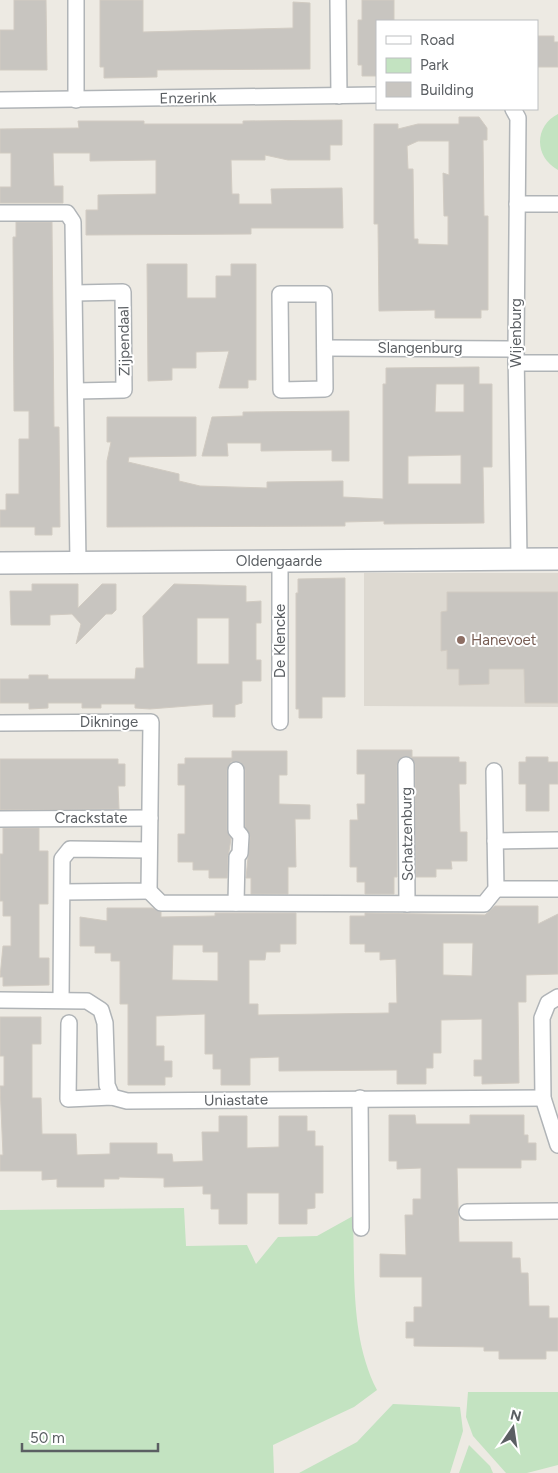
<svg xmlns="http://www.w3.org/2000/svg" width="558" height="1473" font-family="Figtree,sans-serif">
<rect width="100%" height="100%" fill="#edeae3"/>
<!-- education -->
<path fill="#ddd9d1" d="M364 573H558V707L364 706Z"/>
<!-- green -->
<g fill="#c3e3c1">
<path d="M558 114V170C534 157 534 126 558 114Z"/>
<path d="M184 1208 186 1246 247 1245 256 1264 278 1237 317 1236 353 1216C355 1273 350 1338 377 1390L354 1407 273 1445 274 1473H0V1210Z"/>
<path d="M468 1392H558V1465L527 1473H506L473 1436 466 1417Z"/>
<path d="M393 1404 460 1407 463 1431 450 1473H299L357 1442Z"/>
<path d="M469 1445 490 1466 493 1473H459Z"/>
</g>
<!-- building -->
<g fill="#c8c5c0" stroke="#d1cbc2" fill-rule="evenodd">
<path d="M14 0H46L47 70H0V30H14Z"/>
<path d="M100 0H143V32L293 28V2L310 3V69L157 70V77L104 78V67H100Z"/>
<path d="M362 0H394V21H377V76H362V65H358V20H362Z"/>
<path d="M537 36H554V42H558V67H537Z"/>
<path d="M459 117H479L487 128V140H483L484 216H488V310H481V318H435V310L379 311 378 224H374V124H398V129L418 124H459ZM418 141H449V175L443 173 444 216H448V245L418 244V239H414L413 169H408L407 146Z"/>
<path d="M342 120V145H330V160H288L265 155V160H231L232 194H239V204H272L271 189 342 188 343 228H251V234L86 235V210H98V195L156 194V160L90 161V153H53L54 186H63V203H0V187H11V153H0V129L79 128 78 121H144V124H243V121Z"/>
<path d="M16 222H52L54 427H59L60 527H52V535H35V527H0V510H6V494H19V439H29V411H14L13 243V237H16Z"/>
<path d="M147 264H187V298H216V276H231V264H256V380H248V388H219L229 351 196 352V368H172V380L148 381Z"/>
<path d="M479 367V384H492V467H483L484 523 384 524V521L345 522V526L107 527V461L111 442H107V417H196V456L129 457 128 462 179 474V481L200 486 267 488V482L343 481V497L383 499V384H386V368ZM436 384H464V412H435ZM461 455V484H408V456Z"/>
<path d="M349 411V461H332V450L261 451V443H227L228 456H202L212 417 243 416V412Z"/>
<path d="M345 578V697H322V718H299V709H296V593H298V579Z"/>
<path d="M32 584H78V608L102 584H116V610L112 614H106L76 644 81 624 72 614 50 615V625H11L10 591H32Z"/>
<path d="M174 584 246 586V602L261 601V623H256V660H261V681H242V703L235 705V717H213V704L150 709 135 708V704H101V708H82V703H48V708L29 709V703H0V679H29V675H48V679H135L136 668H144L143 616ZM197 618H229V664H197Z"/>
<path d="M447 592H558V703H525L524 669H489V684L459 685V669H447V650L441 651V612L447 611Z"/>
<path d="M357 750H412V757H459V762H466V784H459L460 832H467V861H451L452 869H436V877H416L415 765 411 757H402L397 765V877H394V894H365V882H357V867H350V820H358L357 804H365V774H357Z"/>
<path d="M232 751H287V775H279V804L310 805V819H295L296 867H288V894H251V878H246L250 837 245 827V770L240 762H231L227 770V830L231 839 228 857 227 878H209V870H193V862H178V834H185V785H178V764H185V758H232Z"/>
<path d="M526 757H548V762H558V784H549V811H526V784H519V762H526Z"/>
<path d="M0 759H118V764H125V786H118L119 809 0 810Z"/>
<path d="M3 828H39V851H48V904H39V958H49V985L3 986V977H0L3 946H11V916H3V901H0V854H3Z"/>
<path d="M495 906H538V924L558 914V974L526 975V1002H518L519 1083 482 1084V1076H474V1060H482V1019L441 1020V1053H433V1068H426V1084H397V1070L279 1071V1057L250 1058V1085H221V1069H213V1054H205V1014L156 1016V1046H164V1061H172V1077H165V1085H128V1004H120V961H111V953H95V946H80V917L107 921V908H152L161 912V917L215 916V913H296V944H280V952H266L265 960H249V1004H258V1015L389 1013V1003H397L396 959 380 960V952H365V944H350V916H365V913L485 915ZM443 943H473L472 976 443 975ZM173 945H203V952H218V981L172 980Z"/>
<path d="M0 1017H41V1044H32V1098H41L42 1134H76L77 1155 110 1154V1143H157V1154H172L173 1162 203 1161 202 1132H219V1116H247V1148L279 1147V1116H307V1131H315V1146H323V1193H315V1208L307 1209V1224H279V1193H247V1224H219V1209H211V1194H203V1186L164 1187V1178L119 1177V1179H104V1187H57V1179L42 1180V1171H0V1155H3L0 1086H4V1056H0Z"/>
<path d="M389 1115H415L416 1124H470V1115H524V1135H528V1143H536V1160H521V1168H457L459 1242H512V1258H520L521 1273H528L529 1306H549V1318H558V1351H546V1359H499V1351H484V1347L414 1346V1338H406V1322H414V1307H422V1277H380V1254L406 1255 405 1215H413V1199H421V1168L397 1169V1161H389Z"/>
</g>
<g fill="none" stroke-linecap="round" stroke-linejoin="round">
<defs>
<g id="street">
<path d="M76 0V100"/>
<path d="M338 0 339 96"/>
<path d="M0 100 377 95"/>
<path d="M513 109 518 118 516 349 519 559"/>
<path d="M517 204H558"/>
<path d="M0 213H67L73 222 78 562"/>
<path d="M75 293 123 292 124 390 76 391"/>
<path d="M280 294H324L325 389 281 390Z"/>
<path d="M325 348 516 349"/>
<path d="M516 363H558"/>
<path d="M280 561V722"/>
<path d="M0 723 151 722 149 891 63 892"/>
<path d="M406 765 407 904"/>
<path d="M0 819 150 818"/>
<path d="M495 841 558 840"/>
<path d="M496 889H558"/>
<path d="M149 891 161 903 484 904 496 889 494 771"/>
<path d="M236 903 237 857 240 853 241 836 236 830V770"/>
<path d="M558 997 548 1003 542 1018 543 1098 558 1145"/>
<path d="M0 1000 87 1001 101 1010 105 1023 107 1085 112 1097"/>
<path d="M61 1000 62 859 70 849 149 850"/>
<path d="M69 1023 68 1099 112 1097 127 1101 543 1098"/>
<path d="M360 1098 361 1228"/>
<path d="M467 1212 558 1211"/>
</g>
<path id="secondary" d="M0 563 558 559"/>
</defs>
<!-- street casing -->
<use href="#street" stroke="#b0b4b7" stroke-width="18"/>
<!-- secondary casing -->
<use href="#secondary" stroke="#afb3b7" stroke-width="24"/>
<!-- street -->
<use href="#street" stroke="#fff" stroke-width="15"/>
<!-- secondary -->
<use href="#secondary" stroke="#fff" stroke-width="21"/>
</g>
<!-- markers -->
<circle fill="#8d6e63" stroke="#fff" stroke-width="2" cx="461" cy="640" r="5"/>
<g text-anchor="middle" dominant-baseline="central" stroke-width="4" stroke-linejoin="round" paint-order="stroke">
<!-- street labels -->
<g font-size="15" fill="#5b5f63" stroke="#fff">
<text transform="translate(188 98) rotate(-1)">Enzerink</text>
<text transform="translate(516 333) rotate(-90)">Wijenburg</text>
<text transform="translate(124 341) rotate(-91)">Zijpendaal</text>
<text x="420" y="348">Slangenburg</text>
<text x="279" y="561">Oldengaarde</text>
<text transform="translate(280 641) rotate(-90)">De Klencke</text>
<text x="109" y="722">Dikninge</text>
<text x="91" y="818">Crackstate</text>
<text transform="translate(407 834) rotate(-91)">Schatzenburg</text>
<text transform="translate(236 1100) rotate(-1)">Uniastate</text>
</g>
<!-- education labels -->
<g font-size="15" fill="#785e54" stroke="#fff" text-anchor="start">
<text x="471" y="640">Hanevoet</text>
</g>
</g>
<!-- legend -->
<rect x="376" y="20" width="162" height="90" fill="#ffffff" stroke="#bdbfc1"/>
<rect x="386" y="36" width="25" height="8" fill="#ffffff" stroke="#bdbfc1"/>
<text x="420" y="45" font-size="15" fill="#5b5f63">Road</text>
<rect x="386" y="58" width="25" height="15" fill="#c3e3c1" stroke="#bdbfc1"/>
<text x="420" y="70" font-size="15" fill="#5b5f63">Park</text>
<rect x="386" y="82" width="25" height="15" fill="#c8c5c0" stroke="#bdbfc1"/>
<text x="420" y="95" font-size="15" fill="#5b5f63">Building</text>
<!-- north arrow -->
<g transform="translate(513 1428) rotate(13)" stroke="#ffffff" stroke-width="4" paint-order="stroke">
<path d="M0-4L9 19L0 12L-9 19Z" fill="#5b5f63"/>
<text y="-8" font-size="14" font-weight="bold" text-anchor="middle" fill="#5b5f63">N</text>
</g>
<!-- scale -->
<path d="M22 1443v8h136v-8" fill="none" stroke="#5b5f63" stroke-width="2.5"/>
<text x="30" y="1443" font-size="15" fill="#5b5f63" stroke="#ffffff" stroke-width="4" paint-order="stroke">50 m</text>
</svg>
